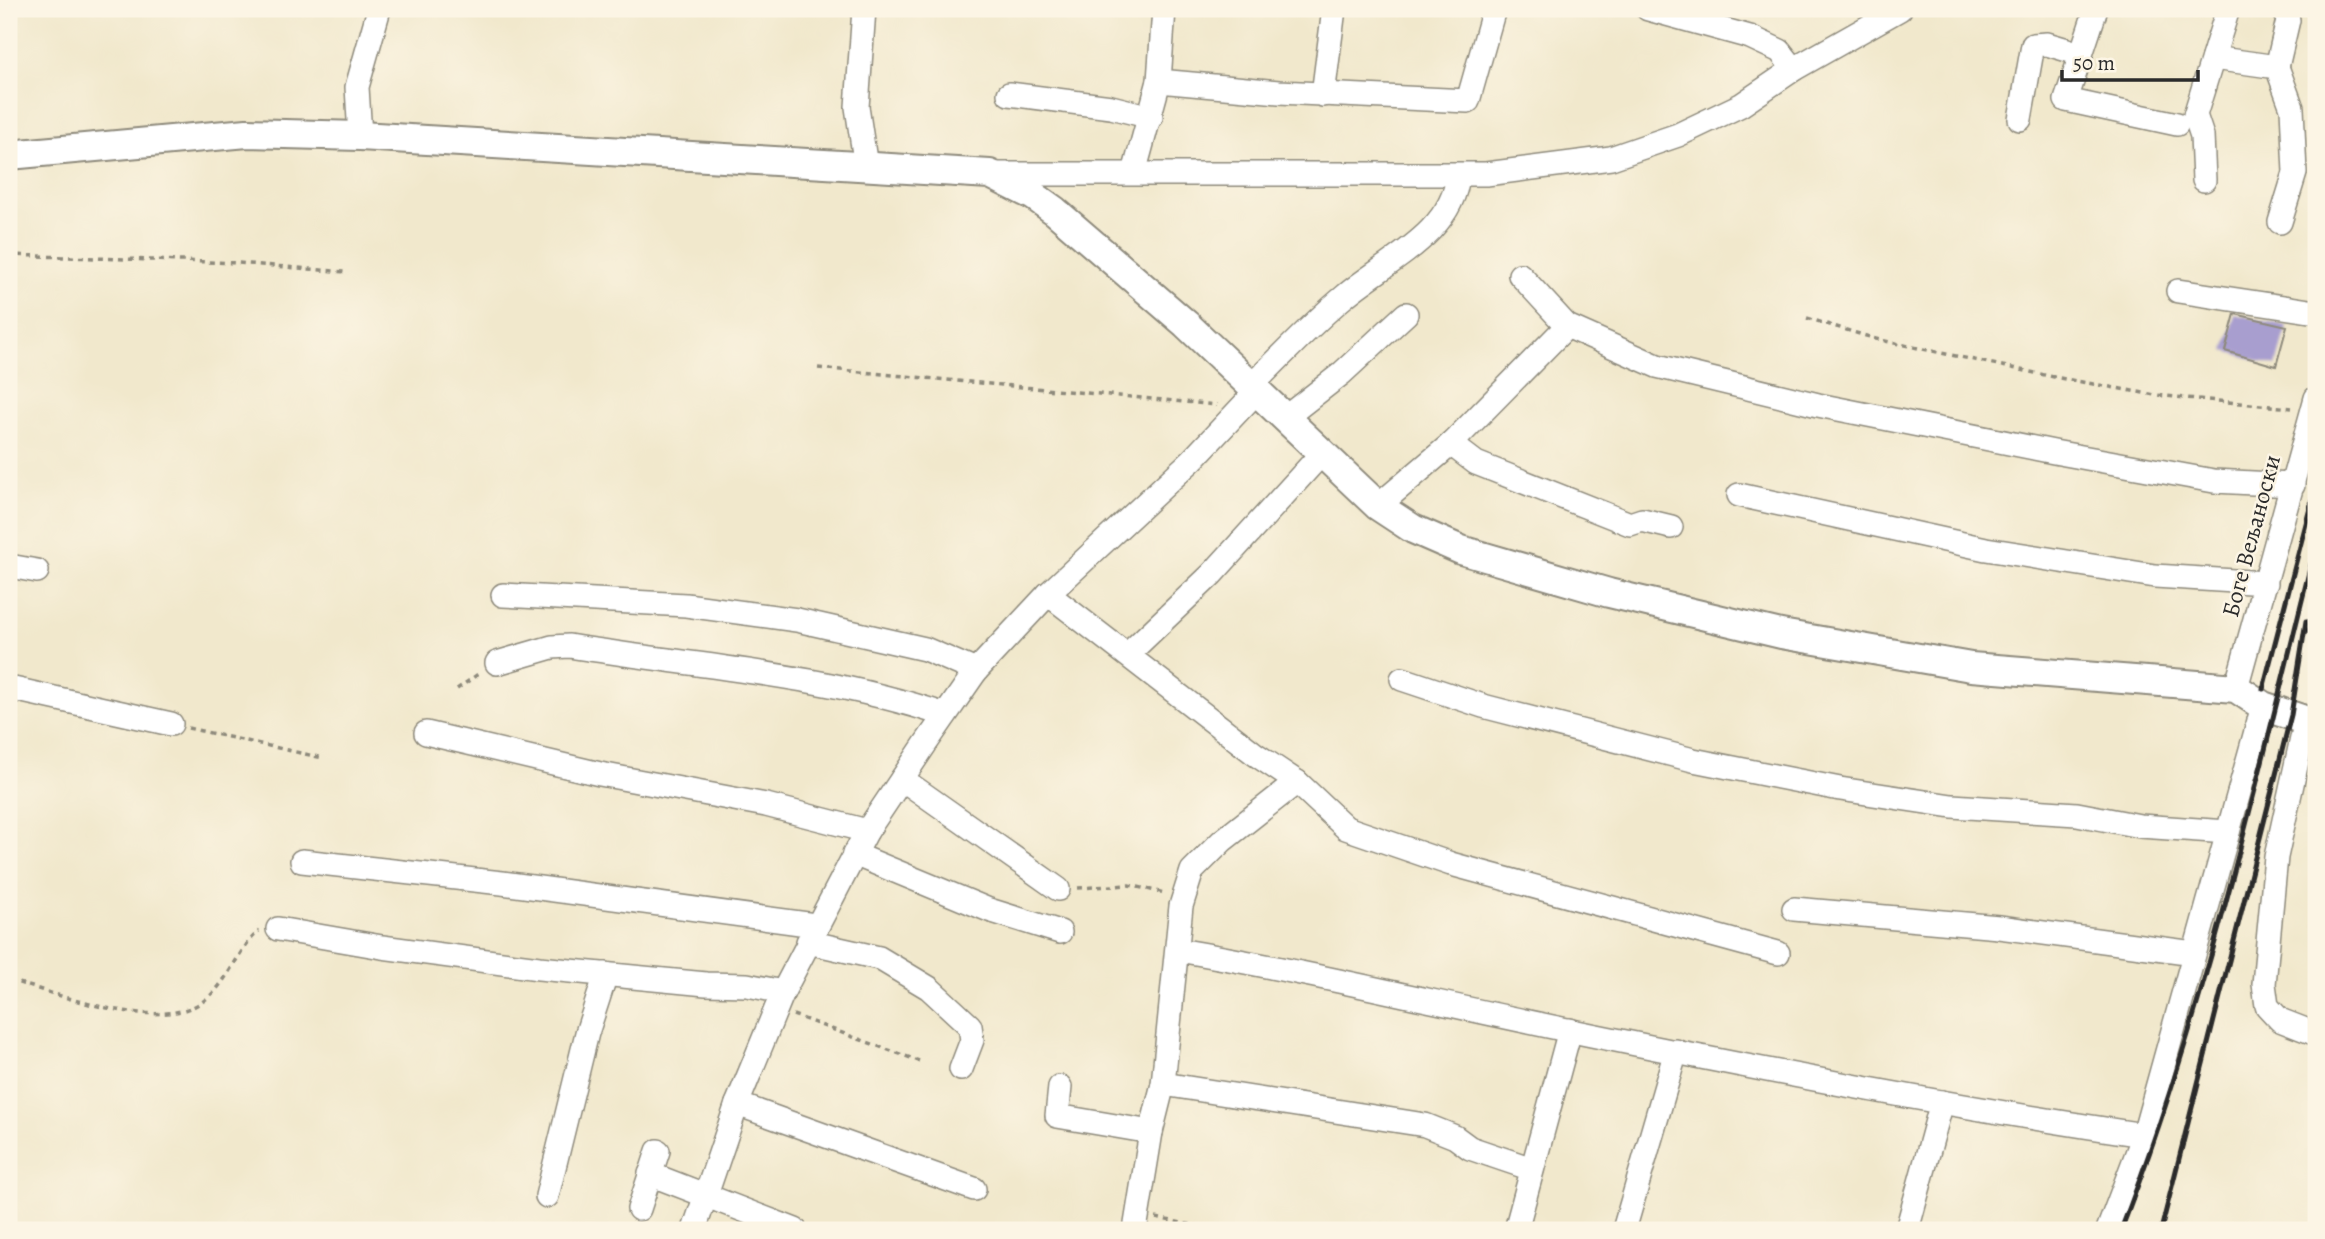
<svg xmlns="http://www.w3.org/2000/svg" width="2325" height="1239" font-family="Alegreya,serif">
<rect width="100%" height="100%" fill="#fcf5e5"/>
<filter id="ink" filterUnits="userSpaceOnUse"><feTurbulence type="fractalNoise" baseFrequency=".0143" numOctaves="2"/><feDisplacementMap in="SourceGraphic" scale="14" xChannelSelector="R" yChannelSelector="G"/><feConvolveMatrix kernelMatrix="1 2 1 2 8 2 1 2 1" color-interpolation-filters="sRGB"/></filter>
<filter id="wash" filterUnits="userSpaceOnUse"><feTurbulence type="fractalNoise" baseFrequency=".00686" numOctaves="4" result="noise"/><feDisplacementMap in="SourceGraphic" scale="28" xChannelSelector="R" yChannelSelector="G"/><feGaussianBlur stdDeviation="1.57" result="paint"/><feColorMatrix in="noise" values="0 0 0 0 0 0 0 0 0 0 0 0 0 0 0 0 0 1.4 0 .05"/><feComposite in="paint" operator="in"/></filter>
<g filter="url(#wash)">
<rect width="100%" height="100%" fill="#f1e8cc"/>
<g id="blocks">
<!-- building -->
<path fill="#a89ecf" d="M2235 314 2287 326 2276 366 2225 351Z"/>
</g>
</g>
<g filter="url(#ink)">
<use href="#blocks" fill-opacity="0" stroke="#8e8a7c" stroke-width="2"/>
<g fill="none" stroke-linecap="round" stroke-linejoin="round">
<defs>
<g id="minor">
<path d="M864 9 857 107 866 167"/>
<path d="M1648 9 1750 37 1780 51 1794 69"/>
<path d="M2096 9 2066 100 2177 124"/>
<path d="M2213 58 2277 67 2292 108 2295 173 2280 222"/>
<path d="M2277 67 2288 20"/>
<path d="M1159 81 1279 92 1468 101 1494 9"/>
<path d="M1009 94 1111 107 1151 117"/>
<path d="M1323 95 1334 9"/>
<path d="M2020 119 2033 45 2047 44 2081 54"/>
<path d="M360 136 357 87 379 9"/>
<path d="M1134 173 1159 81 1164 9"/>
<path d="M990 174H1486L1611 158 1678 135 1741 105 1794 69 1900 9"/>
<path d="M2204 180 2202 136 2195 115 2228 9"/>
<path d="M1520 275 1567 326 1657 366 1818 405 2054 452 2214 481 2293 485"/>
<path d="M2178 291 2316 312"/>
<path d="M1252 385C1283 355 1312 323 1345 296 1385 262 1453 233 1458 175"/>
<path d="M1286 417 1341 374 1406 314"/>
<path d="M1451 444 1476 463 1630 524 1642 520 1671 527"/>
<path d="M1739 495 1986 549 2155 576 2266 583"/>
<path d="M1378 506 1451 444 1567 326"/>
<path d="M9 566 37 571"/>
<path d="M1048 594 1255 754 1297 782 1346 828 1451 864 1778 953"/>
<path d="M503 595 686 605 797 620 925 649 976 671"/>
<path d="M1128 654 1212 574 1323 452"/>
<path d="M497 663 552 647 569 646C694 666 825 674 945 715"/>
<path d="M1402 679 1483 706 1693 760 1840 789 1952 806 2077 814 2140 826 2228 832"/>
<path d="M9 688 171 724"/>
<path d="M2236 688 2316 398"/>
<path d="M2306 720 2276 857 2264 984 2267 1006 2280 1020 2316 1034"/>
<path d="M426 733 600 774 766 805 867 831"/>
<path d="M902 779 1058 889"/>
<path d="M854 854 989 910 1060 932"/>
<path d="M302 861 502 883 815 925"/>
<path d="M1794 909 1999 927 2194 953"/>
<path d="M278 929 382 947 539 968 706 984 747 985 783 992"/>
<path d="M808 942 879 958 929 988 970 1026 972 1040 961 1069"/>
<path d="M1178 950C1310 972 1440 1004 1572 1031 1761 1070 1952 1107 2144 1135L2263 706"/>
<path d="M1163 1084 1425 1125 1455 1137 1470 1148 1532 1169"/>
<path d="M1060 1087 1057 1116 1151 1132"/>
<path d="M737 1104 974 1189"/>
<path d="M650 1174 795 1230"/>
<path d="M547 1196 587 1033 606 974"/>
<path d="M639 1209 658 1151"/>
<path d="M694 1230 737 1104 783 992 867 831 926 743 976 671 1048 594 1192 460 1258 390"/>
<path d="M1135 1230 1151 1132 1163 1084 1181 906 1192 871 1222 841 1297 782"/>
<path d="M1516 1230 1570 1030"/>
<path d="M1624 1230 1676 1051"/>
<path d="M1907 1230 1942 1102"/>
<path d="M2108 1230 2144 1135"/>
</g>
<path id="major" d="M9 155 247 133 360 136 990 174 1034 196 1055 211 1186 324 1378 506 1413 529 1461 550 1609 593 1781 634 1971 667 2236 688 2263 706 2316 724"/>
</defs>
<!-- minor casing -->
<use href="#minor" stroke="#8e8a7c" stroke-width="26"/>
<!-- major casing -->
<use href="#major" stroke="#8e8a7c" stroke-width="32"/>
<!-- path -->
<g stroke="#8e8a7c" stroke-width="3.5" stroke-dasharray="5 5" stroke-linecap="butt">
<path d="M9 255 238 263 345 272"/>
<path d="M1807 318 1876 339 2054 377 2155 395 2292 408"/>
<path d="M818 368 1217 405"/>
<path d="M457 689 481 672"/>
<path d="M188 728 323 758"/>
<path d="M1078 888 1129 885 1165 893"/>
<path d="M9 980C58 994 155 1033 202 1002 228 985 236 951 259 931"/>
<path d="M793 1015 919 1061"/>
<path d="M1156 1218 1219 1230"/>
</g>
<!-- minor -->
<use href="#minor" stroke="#fff" stroke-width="23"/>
<!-- major -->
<use href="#major" stroke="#fff" stroke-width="28"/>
<!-- rail -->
<g stroke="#2b2b2b" stroke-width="5">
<path d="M2309 631 2316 603"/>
<path d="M2263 689 2316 485"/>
<path d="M2121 1230C2207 1008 2258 775 2316 544"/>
<path d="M2161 1230 2291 715 2306 621"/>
</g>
</g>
</g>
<g text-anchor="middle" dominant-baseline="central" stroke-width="5" stroke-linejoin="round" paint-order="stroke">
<!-- street labels -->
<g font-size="24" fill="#2b2b2b" stroke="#fcf5e5">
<text transform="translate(2251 536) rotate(-75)">Боге Вељаноски</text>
</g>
</g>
<!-- margin -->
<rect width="2325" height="1239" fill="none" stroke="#fcf5e5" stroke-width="35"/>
<!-- scale -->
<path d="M2062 70v10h136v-10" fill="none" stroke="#2b2b2b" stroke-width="3.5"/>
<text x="2073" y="70" font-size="21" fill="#2b2b2b" stroke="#fcf5e5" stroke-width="5" paint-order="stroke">50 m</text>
</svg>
